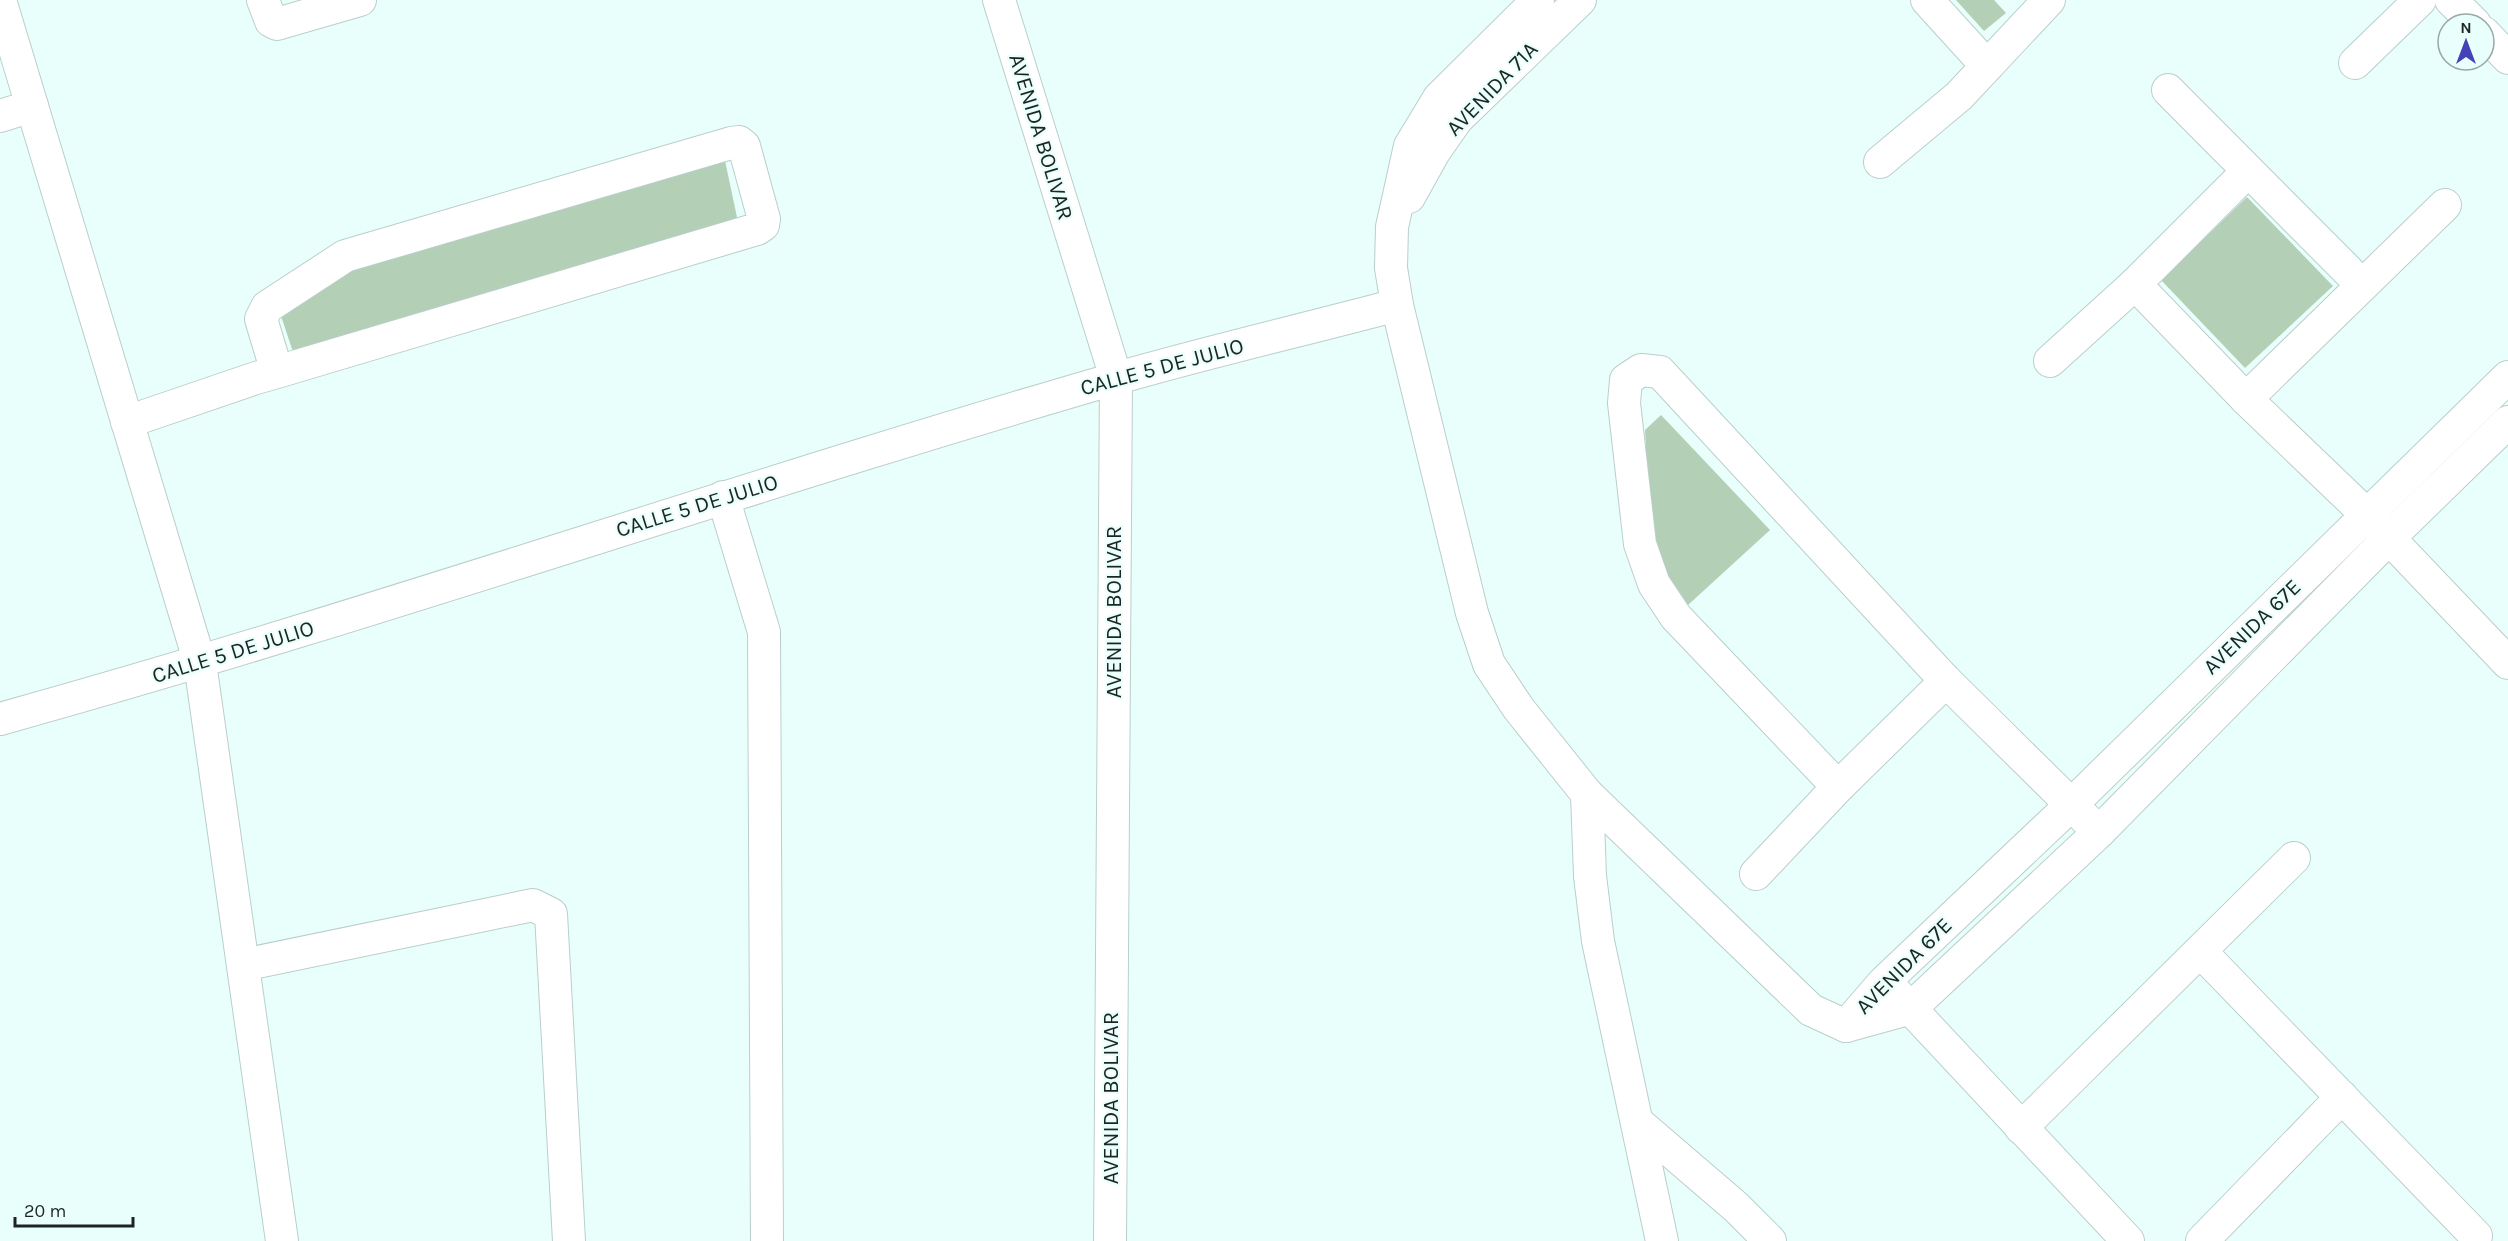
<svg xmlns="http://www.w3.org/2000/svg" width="2508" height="1241" font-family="Karla,sans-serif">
<rect width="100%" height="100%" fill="#e9fffb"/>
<!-- green -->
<g fill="#b3d0b6">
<path d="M1956 0H1994L2006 13 1984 31Z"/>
<path d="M724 156 738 222 293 352 279 310 334 269Z"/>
<path d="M2247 197 2333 286 2245 368 2161 280Z"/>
<path d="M1661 415 1770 530 1688 605 1651 550 1645 430Z"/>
</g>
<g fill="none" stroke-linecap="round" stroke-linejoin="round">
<defs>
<g id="street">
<path d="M0 0 200 663 282 1241"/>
<path d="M263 0 271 21 277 24 360 0"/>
<path d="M999 0 1116 378 1110 1241"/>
<path d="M1538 0 1439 98 1410 146 1392 227 1391 268 1397 305 1472 613 1489 664 1519 709 1587 794 1811 1010 1846 1026"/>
<path d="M1927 0 1987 66"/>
<path d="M2451 0 2475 24"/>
<path d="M2484 33 2508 58"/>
<path d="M2355 63 2420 0"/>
<path d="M2168 90 2362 285"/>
<path d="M0 116 32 106"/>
<path d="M1880 162 1959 96 2049 0"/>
<path d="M1409 197 1434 152 1457 119 1580 0"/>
<path d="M2135 284 2246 399 2367 515 2508 663"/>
<path d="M2050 361 2135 284 2247 172"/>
<path d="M2246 399 2445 205"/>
<path d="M127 422 256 378 277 372 757 229 763 225 764 219 744 146 739 142 731 143 345 256 267 307 261 319 277 372"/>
<path d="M723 497 764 632 767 1241"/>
<path d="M0 719C374 615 741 487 1114 379 1207 352 1303 330 1397 305"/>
<path d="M1838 787 1676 617 1654 584 1640 544 1624 403 1626 380 1641 370 1660 372 1946 681 2099 832"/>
<path d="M1587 794 1590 876 1598 941 1662 1241"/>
<path d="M1756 874 1838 787 1946 681"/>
<path d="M2201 952 2476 1236"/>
<path d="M243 965 533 905 551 914 569 1241"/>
<path d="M1896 993 2128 1241"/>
<path d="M1846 1026 1884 982 2071 805 2508 377"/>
<path d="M1846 1026 1911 1008 2099 832 2389 538 2508 422"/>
<path d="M1637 1122 1736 1207 1770 1241"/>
<path d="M2021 1128 2294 858"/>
<path d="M2202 1241 2342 1097"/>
</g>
</defs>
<!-- street casing -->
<use href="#street" stroke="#bacecb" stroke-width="34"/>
<!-- street -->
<use href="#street" stroke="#fff" stroke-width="32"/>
</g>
<g text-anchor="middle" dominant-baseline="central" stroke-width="4.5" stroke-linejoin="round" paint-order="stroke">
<!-- street labels -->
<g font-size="22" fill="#1d2523" stroke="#e9fffb">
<text transform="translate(1492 89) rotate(-46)">AVENIDA 71A</text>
<text transform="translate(1041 137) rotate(73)">AVENIDA BOLIVAR</text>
<text transform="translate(1162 367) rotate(-15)">CALLE 5 DE JULIO</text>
<text transform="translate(697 506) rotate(-17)">CALLE 5 DE JULIO</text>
<text transform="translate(1114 612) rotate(-90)">AVENIDA BOLIVAR</text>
<text transform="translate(2252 627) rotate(-44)">AVENIDA 67E</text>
<text transform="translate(233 652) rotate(-17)">CALLE 5 DE JULIO</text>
<text transform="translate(1904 966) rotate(-45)">AVENIDA 67E</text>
<text transform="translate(1111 1098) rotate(-90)">AVENIDA BOLIVAR</text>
</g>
</g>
<!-- north arrow -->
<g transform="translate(2466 42)"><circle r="28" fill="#e9fffb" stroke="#97a8a5" stroke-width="1.5"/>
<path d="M0-4.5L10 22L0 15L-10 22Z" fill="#4541b7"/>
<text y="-9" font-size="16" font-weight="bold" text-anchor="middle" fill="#1d2523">N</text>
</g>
<!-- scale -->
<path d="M15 1217v9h118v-9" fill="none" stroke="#1d2523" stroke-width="3"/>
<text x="24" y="1217" font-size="18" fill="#1d2523" stroke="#e9fffb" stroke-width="4.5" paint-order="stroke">20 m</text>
</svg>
